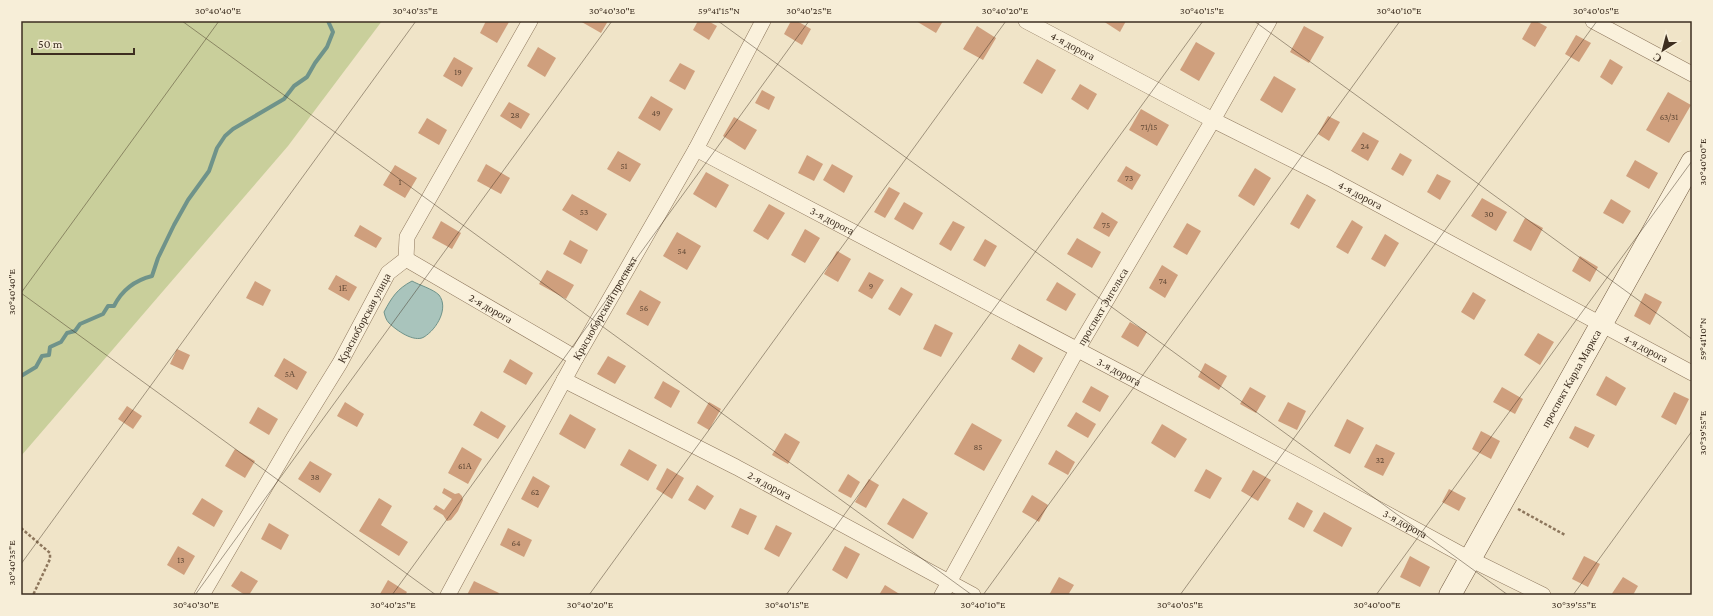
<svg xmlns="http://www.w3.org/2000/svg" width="1713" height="616" font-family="'Crimson Pro',serif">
<rect width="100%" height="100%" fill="#f0e4c8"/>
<!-- green -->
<path fill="#c9cf9b" d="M21 21H382L288 146 21 456Z"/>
<!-- water -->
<path fill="#a9c4bc" stroke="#6f938a" d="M412 281C419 285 433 289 439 295 449 308 437 329 424 337 414 343 396 330 389 323 386 320 385 316 384 312 392 297 397 289 412 281Z"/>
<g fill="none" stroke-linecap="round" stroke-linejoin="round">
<!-- stream -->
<path stroke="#6f938a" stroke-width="4" d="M21 376 36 367 42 356 49 355 50 347 61 342 67 333 75 331 80 324 103 314 108 306H114C122 290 136 280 152 276L158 258 174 225 188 200 209 171 217 148 225 136 233 129 284 99 294 86 307 77 315 63 327 47 333 32 328 21"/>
</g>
<!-- building -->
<g fill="#cf9f7d">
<path d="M486 21 509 22 497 43 480 33Z"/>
<path d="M580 21H608L601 33Z"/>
<path d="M698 21H708L717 26 709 40 693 30Z"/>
<path d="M791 21H797L811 29 802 45 784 34Z"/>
<path d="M916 21H943L936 33Z"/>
<path d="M1103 21H1126L1120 32Z"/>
<path d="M1532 21H1536L1547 27 1535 47 1522 39Z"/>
<path d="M977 26 996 38 983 60 963 49Z"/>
<path d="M1304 26 1324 37 1309 63 1290 52Z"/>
<path d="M1576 35 1591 43 1579 62 1565 54Z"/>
<path d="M1196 42 1215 53 1199 81 1180 70Z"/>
<path d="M538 47 556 58 545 77 527 66Z"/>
<path d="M454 57 473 68 462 87 443 76Z"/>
<path d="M1037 59 1056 70 1042 94 1023 83Z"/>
<path d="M1610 59 1623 67 1612 85 1600 77Z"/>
<path d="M680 63 695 71 685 90 669 81Z"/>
<path d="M1274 76 1296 89 1282 113 1260 100Z"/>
<path d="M1080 84 1097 94 1088 110 1071 99Z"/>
<path d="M762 90 775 97 769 110 755 103Z"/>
<path d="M1668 92 1691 105 1669 143 1646 130Z"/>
<path d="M651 96 673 109 660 131 638 118Z"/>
<path d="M509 102 530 114 521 129 500 116Z"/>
<path d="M1141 109 1169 125 1157 146 1129 130Z"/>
<path d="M1328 116 1340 122 1329 141 1318 134Z"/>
<path d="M734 117 757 130 745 150 723 136Z"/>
<path d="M427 118 447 130 439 145 418 133Z"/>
<path d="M1363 132 1379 141 1368 161 1351 151Z"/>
<path d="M618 151 641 164 630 182 607 169Z"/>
<path d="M1400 153 1412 160 1403 176 1391 169Z"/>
<path d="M807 155 823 164 814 181 798 173Z"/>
<path d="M1635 160 1658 173 1649 189 1626 176Z"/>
<path d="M486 164 510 178 501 194 477 181Z"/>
<path d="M832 164 853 176 844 193 823 180Z"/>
<path d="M395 165 417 178 405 198 383 185Z"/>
<path d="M1126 166 1141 175 1132 190 1117 181Z"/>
<path d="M1255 168 1271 178 1254 206 1238 196Z"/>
<path d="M706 172 729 185 716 208 693 194Z"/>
<path d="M1437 174 1451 181 1440 200 1427 192Z"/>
<path d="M889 187 900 193 885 218 874 212Z"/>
<path d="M572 194 607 214 597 231 562 210Z"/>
<path d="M1307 194 1316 200 1299 229 1290 224Z"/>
<path d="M1482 198 1507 212 1496 231 1471 216Z"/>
<path d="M1611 199 1631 211 1623 224 1603 213Z"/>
<path d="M904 202 923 213 913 230 894 219Z"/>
<path d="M769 204 785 213 768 240 753 231Z"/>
<path d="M1102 212 1118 222 1109 237 1093 228Z"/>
<path d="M1525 218 1543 228 1531 251 1513 241Z"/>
<path d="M1352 220 1363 227 1348 254 1336 247Z"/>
<path d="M441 221 461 233 452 249 432 238Z"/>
<path d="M953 221 965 227 951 251 939 244Z"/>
<path d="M1187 223 1201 231 1187 255 1173 247Z"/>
<path d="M360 225 382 238 376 248 354 236Z"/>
<path d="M805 229 820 238 805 263 791 255Z"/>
<path d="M677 232 701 246 687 270 663 256Z"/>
<path d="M1385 234 1399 243 1385 267 1371 259Z"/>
<path d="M1077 238 1101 252 1092 268 1067 254Z"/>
<path d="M985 239 997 246 985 267 973 260Z"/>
<path d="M570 240 588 250 581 264 563 254Z"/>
<path d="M837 251 851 259 838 282 824 274Z"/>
<path d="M1580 256 1598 267 1590 282 1572 271Z"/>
<path d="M1162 265 1178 275 1165 298 1149 288Z"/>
<path d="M547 270 574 285 566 299 539 284Z"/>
<path d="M869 272 884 280 872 299 858 291Z"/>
<path d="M336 275 357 287 349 301 328 289Z"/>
<path d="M255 281 271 290 263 306 246 298Z"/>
<path d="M1057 282 1076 294 1066 311 1046 300Z"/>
<path d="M901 287 913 294 900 316 888 309Z"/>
<path d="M640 290 661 302 648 326 626 314Z"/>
<path d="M1473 292 1486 300 1474 320 1461 312Z"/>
<path d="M1645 293 1662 302 1650 325 1634 316Z"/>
<path d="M1130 322 1147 332 1138 347 1121 337Z"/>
<path d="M935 324 953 333 941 357 923 349Z"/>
<path d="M1538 333 1554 342 1540 365 1524 355Z"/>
<path d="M1019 344 1043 358 1034 373 1011 359Z"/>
<path d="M177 349 190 355 183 370 170 364Z"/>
<path d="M608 356 626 366 615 384 597 374Z"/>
<path d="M284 358 307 372 297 390 274 376Z"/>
<path d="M510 359 533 373 526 385 503 372Z"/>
<path d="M1205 363 1227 376 1219 390 1198 377Z"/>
<path d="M1606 376 1626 388 1616 406 1596 395Z"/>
<path d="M663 381 680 391 671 408 654 398Z"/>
<path d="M1091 386 1109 396 1100 412 1082 402Z"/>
<path d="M1250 387 1266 396 1256 413 1240 404Z"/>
<path d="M1502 387 1523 399 1515 414 1493 402Z"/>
<path d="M1674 392 1689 399 1676 425 1661 417Z"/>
<path d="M345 402 364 414 357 427 337 416Z"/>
<path d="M709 402 721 409 709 430 697 423Z"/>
<path d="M1288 402 1306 411 1297 430 1278 421Z"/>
<path d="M127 406 142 416 133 429 118 419Z"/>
<path d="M258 407 278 419 269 435 249 423Z"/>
<path d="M481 411 506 426 498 439 473 425Z"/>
<path d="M1076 412 1096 424 1088 438 1067 426Z"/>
<path d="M570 414 596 429 585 449 559 434Z"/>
<path d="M1347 419 1364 428 1350 454 1334 446Z"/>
<path d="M972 423 1002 440 984 471 954 454Z"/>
<path d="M1162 424 1187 439 1175 458 1151 443Z"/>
<path d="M1575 426 1595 435 1588 448 1569 438Z"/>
<path d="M1481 431 1500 441 1491 459 1472 449Z"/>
<path d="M785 433 800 442 788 464 772 455Z"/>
<path d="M1376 444 1395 453 1383 476 1364 467Z"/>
<path d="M462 447 482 459 468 484 448 473Z"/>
<path d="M235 449 255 461 245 478 225 466Z"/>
<path d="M629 449 657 465 648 481 620 465Z"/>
<path d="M1056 450 1075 462 1068 475 1048 464Z"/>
<path d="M310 461 332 474 320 493 298 479Z"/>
<path d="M667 468 684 478 672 499 656 489Z"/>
<path d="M1206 469 1222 478 1210 499 1194 491Z"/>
<path d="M1253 470 1271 480 1258 501 1241 491Z"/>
<path d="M848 474 860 482 851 498 838 491Z"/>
<path d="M533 476 550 486 538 508 521 499Z"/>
<path d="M869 479 879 485 866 508 855 502Z"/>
<path d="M697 485 714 496 705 510 688 500Z"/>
<path d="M444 488 455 494 459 493 462 496 463 500 458 511 451 520 447 521 443 515 433 509 436 505 444 510 452 499 442 493Z"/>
<path d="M1449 489 1466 498 1459 511 1442 502Z"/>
<path d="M1032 495 1048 505 1039 522 1022 512Z"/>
<path d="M202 498 223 511 214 527 192 514Z"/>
<path d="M379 498 392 506 381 525 408 542 399 556 359 531Z"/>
<path d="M903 498 928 513 913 539 887 524Z"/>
<path d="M1297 502 1313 511 1304 528 1288 519Z"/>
<path d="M740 508 757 516 748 535 731 527Z"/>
<path d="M1324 512 1352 528 1342 547 1313 531Z"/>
<path d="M269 523 289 535 281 550 261 539Z"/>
<path d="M776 525 792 533 779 557 764 549Z"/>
<path d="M508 528 532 540 524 557 500 545Z"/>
<path d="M178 546 195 556 184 575 167 565Z"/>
<path d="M845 546 860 554 847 579 832 570Z"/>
<path d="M1410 556 1430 567 1420 587 1400 577Z"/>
<path d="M1584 556 1600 564 1588 587 1572 579Z"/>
<path d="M241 571 258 581 249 595H245L231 586Z"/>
<path d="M1059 577 1074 585 1068 595H1049Z"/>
<path d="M1623 577 1638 586 1633 595H1611Z"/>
<path d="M388 580 407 592 405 595 380 594Z"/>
<path d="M474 581 499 593 498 595H467Z"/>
<path d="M885 585 901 595H879Z"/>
</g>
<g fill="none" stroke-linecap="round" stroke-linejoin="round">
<defs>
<g id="street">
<path id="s1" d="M1026 21 1213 120 1329 178 1692 373"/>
<path d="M1593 21 1692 74"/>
<path id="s2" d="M696 149 1308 471 1470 559 1543 595"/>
<path id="s3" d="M406 259 576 358"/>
<path id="s4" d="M564 380 736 467 973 595"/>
<path id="s5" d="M202 595 293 439 340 363 388 273 406 259 407 237 530 21"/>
<path id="s6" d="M448 595 576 358 696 149 763 21"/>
<path id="s7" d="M942 595 1077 350 1213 120 1269 21"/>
</g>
<g id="secondary">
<path id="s8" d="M1450 595 1692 162"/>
</g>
</defs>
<!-- street casing -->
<use href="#street" stroke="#8d765c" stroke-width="16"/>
<!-- secondary casing -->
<use href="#secondary" stroke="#6f573f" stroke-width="23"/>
<!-- path -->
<g stroke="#8d765c" stroke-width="2.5" stroke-dasharray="3 2" stroke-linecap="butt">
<path d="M1518 509 1565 535"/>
<path d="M21 528 50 553V559L33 595"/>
</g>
<!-- street -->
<use href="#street" stroke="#faf1dc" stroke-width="15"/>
<!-- secondary -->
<use href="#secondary" stroke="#faf1dc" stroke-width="22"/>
</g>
<!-- ticks -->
<path fill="none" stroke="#3d2e20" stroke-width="1" stroke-opacity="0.45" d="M182 21 972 595M718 21 1508 595M1254 21 1692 339M21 22 22 21M21 293 219 21M21 293 436 595M21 564 416 21M195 595 612 21M392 595 809 21M589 595 1006 21M786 595 1203 21M983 595 1400 21M1180 595 1597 21M1376 595 1692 161M1573 595 1692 431"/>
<g text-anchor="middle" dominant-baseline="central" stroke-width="3" stroke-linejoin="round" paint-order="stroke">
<!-- number labels -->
<g font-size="9" fill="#624a37">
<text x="458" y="72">19</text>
<text x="656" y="113">49</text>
<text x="515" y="115">28</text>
<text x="1669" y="117">63/31</text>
<text x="1149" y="127">71/15</text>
<text x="1365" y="146">24</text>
<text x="624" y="166">51</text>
<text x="1129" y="178">73</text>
<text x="400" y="182">1</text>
<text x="584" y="212">53</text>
<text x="1489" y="214">30</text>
<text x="1106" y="225">75</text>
<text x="682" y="251">54</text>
<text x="1163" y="281">74</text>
<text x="871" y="286">9</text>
<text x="343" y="288">1Е</text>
<text x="644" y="308">56</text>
<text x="290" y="374">5А</text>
<text x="978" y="447">85</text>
<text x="1380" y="460">32</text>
<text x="465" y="466">61А</text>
<text x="315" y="477">38</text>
<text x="535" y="492">62</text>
<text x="516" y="543">64</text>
<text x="181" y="560">13</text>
</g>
<!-- street labels -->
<g font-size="11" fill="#3d2e20" stroke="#f7eed8">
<text stroke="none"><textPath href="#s1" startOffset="53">4-я дорога</textPath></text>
<text stroke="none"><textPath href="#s1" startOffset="377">4-я дорога</textPath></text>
<text stroke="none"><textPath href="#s2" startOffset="154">3-я дорога</textPath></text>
<text stroke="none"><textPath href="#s7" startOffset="330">проспект Энгельса</textPath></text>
<text stroke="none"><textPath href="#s6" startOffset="327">Красноборский проспект</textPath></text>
<text stroke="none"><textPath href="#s3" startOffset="98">2-я дорога</textPath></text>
<text stroke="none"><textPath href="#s5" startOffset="321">Красноборская улица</textPath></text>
<text stroke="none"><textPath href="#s1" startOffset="701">4-я дорога</textPath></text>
<text stroke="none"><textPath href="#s2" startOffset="478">3-я дорога</textPath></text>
<text stroke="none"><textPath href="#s8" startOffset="248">проспект Карла Маркса</textPath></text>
<text stroke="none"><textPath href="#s4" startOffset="231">2-я дорога</textPath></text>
<text stroke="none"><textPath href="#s2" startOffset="802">3-я дорога</textPath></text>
</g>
</g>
<!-- border -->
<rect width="1713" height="616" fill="none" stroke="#f7eed8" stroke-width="44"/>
<!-- north arrow -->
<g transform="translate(1663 50) rotate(216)" stroke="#f7eed8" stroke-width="3" paint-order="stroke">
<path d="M0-3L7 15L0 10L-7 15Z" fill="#3d2e20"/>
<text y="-6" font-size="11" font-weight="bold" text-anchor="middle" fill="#3d2e20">С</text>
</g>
<!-- scale -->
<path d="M32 48v6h102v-6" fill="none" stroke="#3d2e20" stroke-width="2"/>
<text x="38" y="48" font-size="12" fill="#3d2e20" stroke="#f7eed8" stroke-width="3" paint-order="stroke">50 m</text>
<rect x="22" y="22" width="1669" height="572" fill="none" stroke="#3d2e20" stroke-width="1.5"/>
<g font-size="10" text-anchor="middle" fill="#3d2e20">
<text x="218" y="14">30°40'40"E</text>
<text x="415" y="14">30°40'35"E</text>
<text x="612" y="14">30°40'30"E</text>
<text x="719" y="14">59°41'15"N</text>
<text x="809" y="14">30°40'25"E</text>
<text x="1005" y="14">30°40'20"E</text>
<text x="1202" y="14">30°40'15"E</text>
<text x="1399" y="14">30°40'10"E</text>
<text x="1596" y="14">30°40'05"E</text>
<text transform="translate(1702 162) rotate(-90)" y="4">30°40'00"E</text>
<text transform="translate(11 292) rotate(-90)" y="4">30°40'40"E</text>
<text transform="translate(1702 339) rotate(-90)" y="4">59°41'10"N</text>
<text transform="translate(1702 433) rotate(-90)" y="4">30°39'55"E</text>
<text transform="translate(11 563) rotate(-90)" y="4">30°40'35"E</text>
<text x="196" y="608">30°40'30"E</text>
<text x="393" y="608">30°40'25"E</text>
<text x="590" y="608">30°40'20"E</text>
<text x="787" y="608">30°40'15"E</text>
<text x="983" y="608">30°40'10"E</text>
<text x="1180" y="608">30°40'05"E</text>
<text x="1377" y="608">30°40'00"E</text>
<text x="1574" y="608">30°39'55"E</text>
</g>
</svg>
